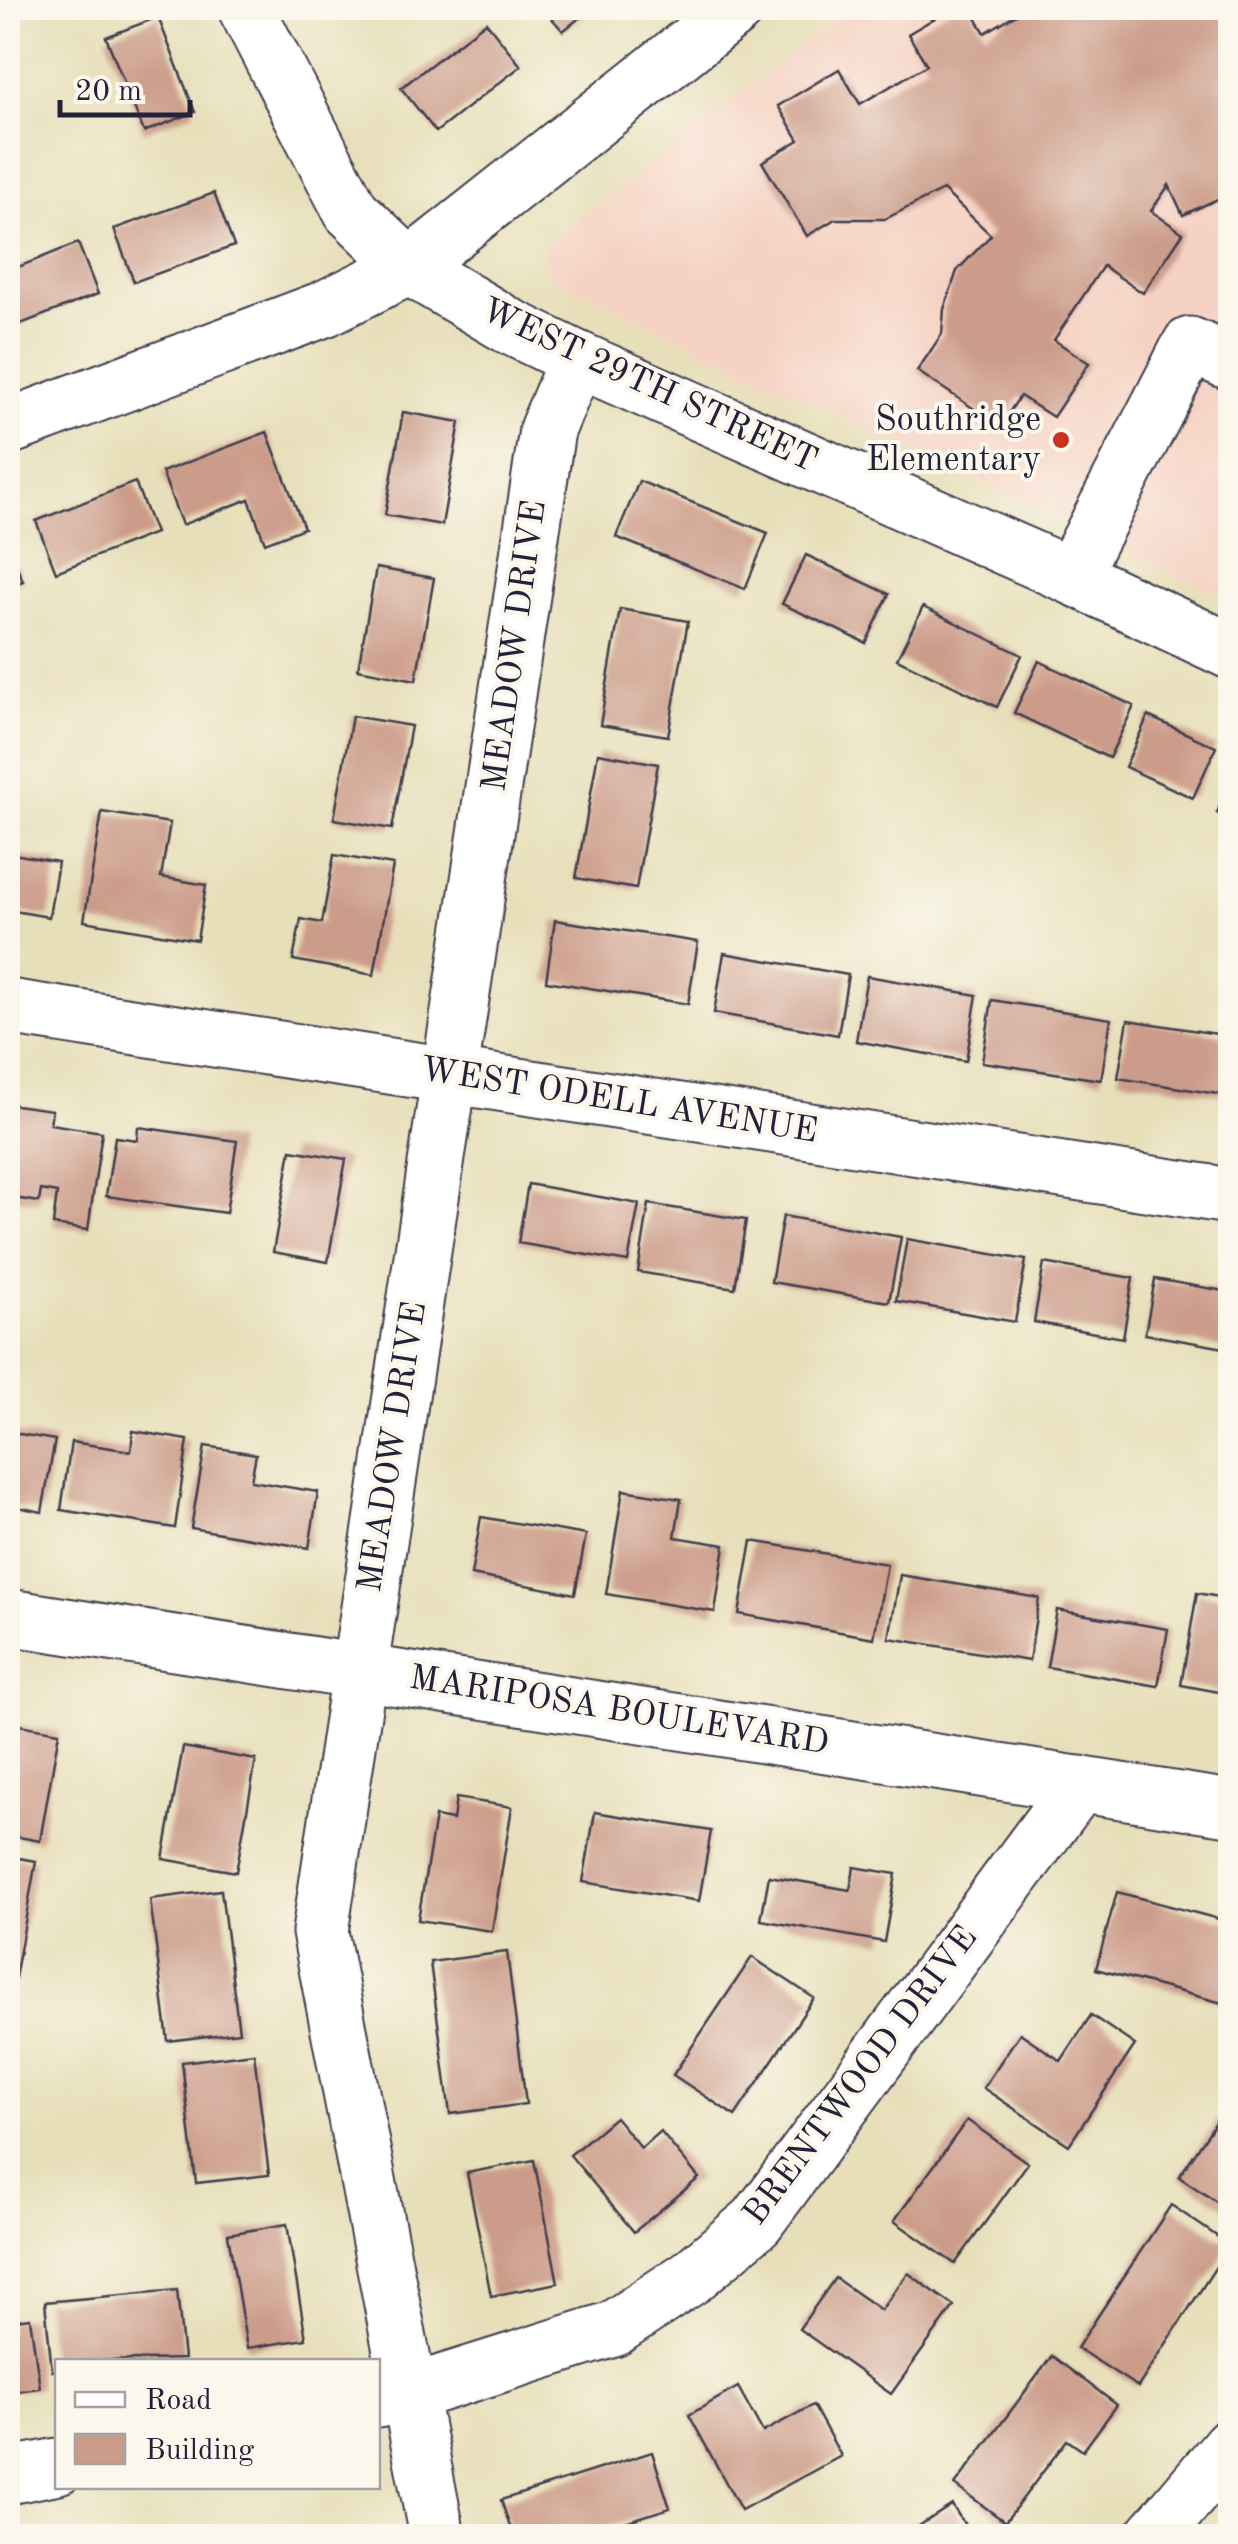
<svg xmlns="http://www.w3.org/2000/svg" width="1238" height="2544" font-family="'Old Standard TT',serif">
<rect width="100%" height="100%" fill="#fbf7ec"/>
<filter id="ink" filterUnits="userSpaceOnUse"><feTurbulence type="fractalNoise" baseFrequency=".01" numOctaves="2"/><feDisplacementMap in="SourceGraphic" scale="20" xChannelSelector="R" yChannelSelector="G"/><feConvolveMatrix kernelMatrix="1 2 1 2 8 2 1 2 1" color-interpolation-filters="sRGB"/></filter>
<filter id="wash" filterUnits="userSpaceOnUse"><feTurbulence type="fractalNoise" baseFrequency=".0048" numOctaves="4" result="noise"/><feDisplacementMap in="SourceGraphic" scale="40" xChannelSelector="R" yChannelSelector="G"/><feGaussianBlur stdDeviation="2.25" result="paint"/><feColorMatrix in="noise" values="0 0 0 0 0 0 0 0 0 0 0 0 0 0 0 0 0 1.4 0 .05"/><feComposite in="paint" operator="in"/></filter>
<g filter="url(#wash)">
<rect width="100%" height="100%" fill="#e7dfb9"/>
<!-- built -->
<path fill="#f5d2c3" d="M850 8H1230V600L554 279 542 257 547 244Z"/>
<g id="blocks">
<!-- building -->
<g fill="#cc9c8a">
<path d="M364 8H391L371 19Z"/>
<path d="M543 8H592L563 31Z"/>
<path d="M952 8H970L985 33 1016 14 1005 8H1230V217L1222 197 1183 215 1169 185 1151 211 1183 233 1143 293 1103 266 1054 340 1089 363 1053 417 1020 396 1000 426 917 371 942 334 944 309 957 271 991 235 943 190 885 219H835L807 236 762 162 799 140 778 106 839 69 860 104 927 65 908 34Z"/>
<path d="M158 17 195 112 144 132 106 37Z"/>
<path d="M486 22 521 66 436 132 401 88Z"/>
<path d="M214 193 234 246 134 282 114 229Z"/>
<path d="M78 243 98 294 8 329V271Z"/>
<path d="M403 412 460 422 442 525 385 515Z"/>
<path d="M267 432 304 528 265 543 249 499 182 525 162 472Z"/>
<path d="M639 481 768 533 745 589 616 537Z"/>
<path d="M135 482 155 533 56 572 36 521Z"/>
<path d="M8 545 23 581 8 587Z"/>
<path d="M806 555 889 594 866 643 782 604Z"/>
<path d="M376 568 434 578 416 680 358 669Z"/>
<path d="M923 607 1022 655 997 707 897 659Z"/>
<path d="M620 609 688 621 668 736 600 725Z"/>
<path d="M1039 661 1134 706 1109 758 1014 713Z"/>
<path d="M352 716 411 726 392 829 334 819Z"/>
<path d="M1148 716 1216 747 1193 798 1125 767Z"/>
<path d="M598 753 658 764 636 889 576 878Z"/>
<path d="M1230 782V819L1217 813Z"/>
<path d="M102 812 170 823 161 877 206 885 197 940 84 921Z"/>
<path d="M8 853 58 862 49 917 8 910Z"/>
<path d="M334 855 393 865 374 975 293 960 301 919 322 923Z"/>
<path d="M555 920 698 942 688 1004 546 981Z"/>
<path d="M724 953 848 975 838 1035 714 1013Z"/>
<path d="M867 976 977 995 966 1061 856 1041Z"/>
<path d="M992 1000 1111 1019 1101 1080 982 1062Z"/>
<path d="M1128 1020 1230 1036V1096L1118 1078Z"/>
<path d="M8 1104 52 1110 50 1124 102 1132 88 1230 53 1225 57 1193 41 1190 39 1202 8 1197Z"/>
<path d="M138 1127 237 1141 226 1213 106 1196 115 1137 137 1140Z"/>
<path d="M291 1150 346 1159 328 1262 273 1252Z"/>
<path d="M528 1184 639 1204 628 1262 518 1243Z"/>
<path d="M649 1204 746 1220 735 1288 638 1272Z"/>
<path d="M783 1216 901 1237 889 1302 771 1282Z"/>
<path d="M907 1239 1026 1260 1015 1322 896 1301Z"/>
<path d="M1044 1263 1133 1278 1123 1338 1034 1322Z"/>
<path d="M1155 1279 1230 1292V1349L1145 1334Z"/>
<path d="M133 1431 188 1440 175 1528 61 1510 71 1442 131 1451Z"/>
<path d="M8 1432 55 1440 42 1512 8 1505Z"/>
<path d="M205 1446 256 1454 251 1481 318 1492 309 1548 191 1528Z"/>
<path d="M623 1490 681 1499 675 1537 725 1545 715 1612 606 1594Z"/>
<path d="M481 1517 586 1535 575 1594 471 1575Z"/>
<path d="M752 1541 887 1564 874 1638 739 1614Z"/>
<path d="M900 1575 1039 1598 1029 1661 889 1638Z"/>
<path d="M1197 1593 1230 1599V1694L1181 1685Z"/>
<path d="M1057 1610 1168 1629 1158 1686 1047 1667Z"/>
<path d="M8 1723 59 1732 40 1841 8 1835Z"/>
<path d="M183 1747 256 1760 236 1872 163 1859Z"/>
<path d="M456 1798 512 1807 492 1931 418 1920 435 1817 453 1820Z"/>
<path d="M595 1812 711 1831 699 1901 583 1882Z"/>
<path d="M8 1856 36 1861 13 1989 8 1988Z"/>
<path d="M854 1867 896 1874 884 1942 761 1920 769 1876 850 1890Z"/>
<path d="M221 1890 239 2032 168 2041 150 1899Z"/>
<path d="M1117 1892 1230 1922V2005L1096 1969Z"/>
<path d="M507 1952 526 2104 450 2114 430 1962Z"/>
<path d="M752 1957 814 1998 735 2116 673 2075Z"/>
<path d="M1091 2015 1135 2045 1069 2145 983 2088 1020 2033 1061 2061Z"/>
<path d="M254 2053 269 2175 196 2183 182 2062Z"/>
<path d="M1230 2101V2211L1179 2177Z"/>
<path d="M615 2117 641 2148 660 2131 699 2178 634 2232 570 2155Z"/>
<path d="M967 2120 1028 2163 955 2264 894 2221Z"/>
<path d="M534 2160 558 2283 491 2296 467 2173Z"/>
<path d="M1171 2205 1230 2245 1138 2387 1077 2348Z"/>
<path d="M287 2224 306 2339 247 2348 228 2234Z"/>
<path d="M908 2273 954 2306 891 2394 799 2329 835 2278 881 2310Z"/>
<path d="M177 2290 184 2359 58 2362V2370L52 2371 45 2302Z"/>
<path d="M30 2318 40 2388 8 2392V2321Z"/>
<path d="M1052 2356 1117 2405 1083 2451 1067 2440 1005 2522 955 2485Z"/>
<path d="M738 2387 763 2432 813 2405 841 2456 741 2510 689 2415Z"/>
<path d="M652 2452 670 2508 580 2536H513L501 2500Z"/>
<path d="M952 2505 972 2536H903Z"/>
</g>
</g>
</g>
<g filter="url(#ink)">
<use href="#blocks" fill-opacity="0" stroke="#403e4e" stroke-width="2.5"/>
<g fill="none" stroke-linecap="round" stroke-linejoin="round">
<defs>
<g id="minor">
<path d="M246 8 351 211 409 267 509 326 577 359 1071 576 1230 651"/>
<path d="M8 427 324 309 409 267 736 8"/>
<path d="M1071 576 1190 345 1230 362"/>
<path d="M8 1007 1230 1196"/>
<path d="M8 1617 1230 1808"/>
<path d="M378 2400 410 2393 613 2329 691 2277 757 2221 1080 1784"/>
<path d="M8 2476 58 2466"/>
<path d="M437 2536 320 1932 547 430 577 359"/>
<path d="M1154 2536 1230 2446"/>
</g>
</defs>
<!-- minor casing -->
<use href="#minor" stroke="#403e4e" stroke-width="59"/>
<!-- minor -->
<use href="#minor" stroke="#fff" stroke-width="55"/>
</g>
</g>
<!-- markers -->
<circle fill="#c8321e" stroke="#fbf7ec" stroke-width="4" cx="1061" cy="440" r="10"/>
<g text-anchor="middle" dominant-baseline="central" stroke-width="8" stroke-linejoin="round" paint-order="stroke">
<!-- street labels -->
<g font-size="35" fill="#22223b" stroke="#fbf7ec">
<text transform="translate(649 386) rotate(25)">WEST 29TH STREET</text>
<text transform="translate(515 646) rotate(-82)">MEADOW DRIVE</text>
<text transform="translate(619 1101) rotate(9)">WEST ODELL AVENUE</text>
<text transform="translate(393 1447) rotate(-81)">MEADOW DRIVE</text>
<text transform="translate(619 1711) rotate(9)">MARIPOSA BOULEVARD</text>
<text transform="translate(861 2076) rotate(-53)">BRENTWOOD DRIVE</text>
</g>
<!-- poi labels -->
<g font-size="35" fill="#22223b" stroke="#fbf7ec" text-anchor="end">
<text x="1041" y="420">Southridge<tspan x="1041" dy="40">Elementary</tspan></text>
</g>
</g>
<!-- margin -->
<rect width="1238" height="2544" fill="none" stroke="#fbf7ec" stroke-width="40"/>
<!-- legend -->
<rect x="55" y="2359" width="325" height="130" fill="#fbf7ec" stroke="#a4a2a5" stroke-width="2.5"/>
<rect x="75" y="2392" width="50" height="15" fill="#ffffff" stroke="#a4a2a5" stroke-width="2.5"/>
<text x="145" y="2409" font-size="30" fill="#22223b">Road</text>
<rect x="75" y="2434" width="50" height="30" fill="#cc9c8a" stroke="#a4a2a5" stroke-width="2.5"/>
<text x="145" y="2459" font-size="30" fill="#22223b">Building</text>
<!-- scale -->
<path d="M60 100v15h130v-15" fill="none" stroke="#22223b" stroke-width="5"/>
<text x="75" y="100" font-size="30" fill="#22223b" stroke="#fbf7ec" stroke-width="8" paint-order="stroke">20 m</text>
</svg>
